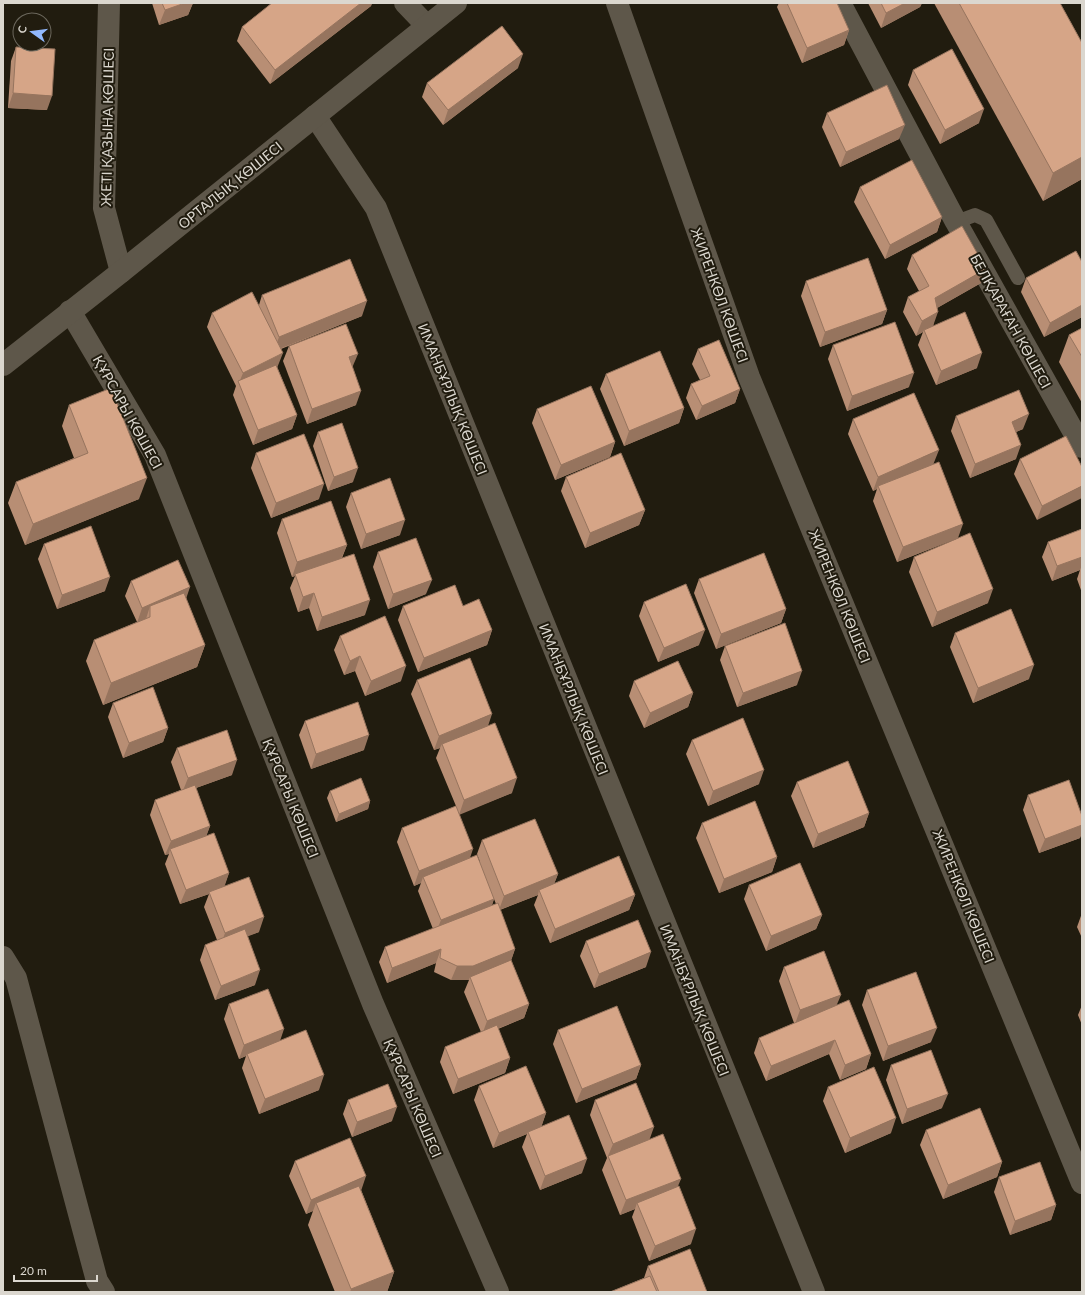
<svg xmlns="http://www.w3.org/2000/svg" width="1085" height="1295" font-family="Lato,sans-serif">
<rect width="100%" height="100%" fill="#211c0f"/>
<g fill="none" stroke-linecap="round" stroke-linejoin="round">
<!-- service -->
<path stroke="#5e574a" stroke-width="14" d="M956 222 975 215 986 220 1018 278"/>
<!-- minor -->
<g stroke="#5e574a" stroke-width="22">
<path d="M109 3 104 208 121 272"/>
<path d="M405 3 427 26"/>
<path d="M617 3 749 377 1082 1183"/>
<path d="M840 3 956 222 1082 447"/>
<path d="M315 116 376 208 814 1292"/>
<path d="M70 311 155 455 373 1004 498 1292"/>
<path d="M3 957 16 978 97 1281 104 1292"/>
</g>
<!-- secondary -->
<path stroke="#5e574a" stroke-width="22" d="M3 365 121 272 456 3"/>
</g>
<!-- wall -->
<g fill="#b88e74" fill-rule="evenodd">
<path d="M152 3H193L188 15 159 25Z"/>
<path d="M272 3H372L371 6 270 84 237 41 242 27Z"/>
<path d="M779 3H837L849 30 844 45 802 63 777 7Z"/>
<path d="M868 3H922L920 7 881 28Z"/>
<path d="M934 3H1060L1082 43V179L1043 201Z"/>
<path d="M16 47 47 110 8 108 11 61Z"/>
<path d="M518 68 443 125 422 97 427 83Z"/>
<path d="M913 70 979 123 940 144 908 85Z"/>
<path d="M827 113 899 139 840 167 822 127Z"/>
<path d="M860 187 942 217 937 232 885 259 854 202Z"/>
<path d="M912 255 981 283 937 308 933 326 977 368 936 385 918 345 923 332 916 336 903 312 908 297 919 291 907 269Z"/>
<path d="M1082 262V317L1044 337 1021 292 1026 278Z"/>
<path d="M806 281 887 310 882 324 820 347 801 296Z"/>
<path d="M262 295 362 316 281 349 277 367 297 415 292 429 253 445 233 395 236 386 207 327 212 313 259 305Z"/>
<path d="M1082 328V403L1059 362 1069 335Z"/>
<path d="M833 345 909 387 847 411 828 359Z"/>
<path d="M289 346 353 368 356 405 307 424 283 361Z"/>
<path d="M698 349 740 389 735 403 696 420 686 398 691 384 700 380 692 364Z"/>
<path d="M606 374 684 408 679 423 624 446 600 389Z"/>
<path d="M69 405 139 499 25 545 8 503 16 482 74 458 62 426Z"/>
<path d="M537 409 615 442 610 457 555 480 532 423Z"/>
<path d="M956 416 1023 429 1016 432V459L970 478 951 431Z"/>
<path d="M853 419 934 464 958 538 897 562 873 501 877 489 873 491 848 434Z"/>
<path d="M318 432 353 482 328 491 313 446Z"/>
<path d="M256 453 319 499 271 518 251 468Z"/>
<path d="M1020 459 1082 467 1037 520 1014 474Z"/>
<path d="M566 477 645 510 639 525 585 548 561 491Z"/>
<path d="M351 493 400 535 361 549 346 507Z"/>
<path d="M282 519 347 545 342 558 365 615 317 631 309 608 298 612 290 588 295 576 292 577 277 533Z"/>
<path d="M1082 529V593L1077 579 1080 570 1052 581 1042 557 1048 542Z"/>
<path d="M44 544 105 591 57 609 38 559Z"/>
<path d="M378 552 426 594 388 609 373 567Z"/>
<path d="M914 557 988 603 932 627 909 572Z"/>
<path d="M699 579 786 609 781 623 716 649 694 593Z"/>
<path d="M131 581 186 598 205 645 197 667 103 705 86 661 94 640 137 622 125 596Z"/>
<path d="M644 602 699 645 658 662 639 616Z"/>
<path d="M403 606H463L492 630 487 645 418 672 398 620Z"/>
<path d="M955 633 1029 679 973 703 950 647Z"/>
<path d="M340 636 401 681 365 696 355 671 344 675 334 650Z"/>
<path d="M725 646 797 685 737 707 720 660Z"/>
<path d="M417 680 488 725 512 793 459 814 470 858 480 862 477 854 482 840 558 874 554 884 635 895 629 910 550 943 534 905 538 895 500 910 515 949 511 960 529 1004 524 1018 498 1029 510 1058 505 1073 453 1094 440 1062 445 1047 481 1032 464 992 469 980H451L434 972 436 963 387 983 379 962 385 947 433 929 418 891 421 883 414 886 397 842 402 828 456 806 436 758 440 748 434 750 411 694ZM494 899 496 904 492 905Z"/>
<path d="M634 681 693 693 688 707 644 728 629 696Z"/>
<path d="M113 703 168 728 163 742 123 758 108 717Z"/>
<path d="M305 721 364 750 311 769 299 735Z"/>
<path d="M692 740 759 784 708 806 686 754Z"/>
<path d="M177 748 232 775 196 788 210 826 206 836 229 873 224 886 259 932 247 936 255 985 215 1000 200 960 205 945 217 940 204 907 209 894 180 904 165 864 169 854 165 855 150 815 155 800 181 790 171 762Z"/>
<path d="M797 782 869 813 864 827 813 848 791 796Z"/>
<path d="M330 791 370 801 368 809 336 822 327 798Z"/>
<path d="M1028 795 1082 816V832L1080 838 1039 853 1023 810Z"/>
<path d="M702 823 777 857 772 872 719 893 696 838Z"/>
<path d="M749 885 822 915 816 929 766 951 744 899Z"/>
<path d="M1082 913V938L1077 927Z"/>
<path d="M586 941 646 967 594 988 580 956Z"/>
<path d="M784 967 837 1005 871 1054 866 1069 840 1080 829 1054 766 1081 754 1053 759 1038 794 1023 779 981Z"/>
<path d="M867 990 931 1042 883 1061 862 1005Z"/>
<path d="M229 1004 280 1040 319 1090 259 1114 242 1068 246 1056 239 1059 224 1019Z"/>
<path d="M1082 1005V1025L1078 1015Z"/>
<path d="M558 1030 641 1065 636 1079 576 1103 553 1044Z"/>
<path d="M891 1065 942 1108 902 1124 886 1080Z"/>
<path d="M479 1086 546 1113 541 1127 582 1173 540 1190 522 1147 527 1134 493 1148 474 1100Z"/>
<path d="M828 1087 891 1133 845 1153 823 1101Z"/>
<path d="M348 1100 392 1121 352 1137 343 1114Z"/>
<path d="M595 1100 650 1139 678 1186 691 1244 649 1261 632 1217 635 1209 620 1215 602 1170 607 1158 590 1115Z"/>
<path d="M926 1130 1002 1162 997 1177 943 1199 920 1145Z"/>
<path d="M295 1161 361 1190 394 1272 387 1292H335L308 1225 313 1211 306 1214 289 1176Z"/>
<path d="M999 1177 1056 1205 1051 1220 1010 1235 994 1192Z"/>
<path d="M648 1266 707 1292H610L644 1278Z"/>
</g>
<!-- shaded-wall -->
<g fill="#96745e">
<path d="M185 3H193L188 15 159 25 165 10Z"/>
<path d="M361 3H372L371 6 270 84 275 70Z"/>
<path d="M905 3H922L920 7 881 28 886 13Z"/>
<path d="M849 30 844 45 802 63 807 48Z"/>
<path d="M523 54 518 68 443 125 448 110Z"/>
<path d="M13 93 52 96 47 110 8 108Z"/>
<path d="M984 109 979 123 940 144 945 130Z"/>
<path d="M905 125 899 139 840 167 846 152Z"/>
<path d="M1082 157V179L1043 201 1053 173Z"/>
<path d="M942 217 937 232 885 259 890 245Z"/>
<path d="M986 269 981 283 930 312 935 298Z"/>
<path d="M367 301 362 316 274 351 279 337Z"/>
<path d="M1082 305V317L1044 337 1050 323Z"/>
<path d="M887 310 882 324 820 347 825 332Z"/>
<path d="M938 312 933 326 924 330 923 332 916 336 922 321Z"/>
<path d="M283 353 277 368 239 383 243 373Z"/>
<path d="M982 353 977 368 936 385 941 371Z"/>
<path d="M358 354 352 368 349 357Z"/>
<path d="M914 373 909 387 847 411 852 396Z"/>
<path d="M740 389 735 403 696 420 702 406Z"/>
<path d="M361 391 356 405 307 424 312 409Z"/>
<path d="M684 408 679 423 624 446 629 431Z"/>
<path d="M1029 414 1023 429 1006 436 1012 422Z"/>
<path d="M297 415 292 429 253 445 258 430Z"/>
<path d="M615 442 610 457 555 480 561 465Z"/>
<path d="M1021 445 1016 459 970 478 975 464Z"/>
<path d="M939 450 933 465 878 486 877 489 873 491 878 477Z"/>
<path d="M358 468 353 482 328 491 334 477Z"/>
<path d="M147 478 139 499 25 545 33 524Z"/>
<path d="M324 484 319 499 271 518 276 503Z"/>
<path d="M1082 486V498L1037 520 1042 506Z"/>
<path d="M645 510 639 525 585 548 590 533Z"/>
<path d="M405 520 400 535 361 549 366 534Z"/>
<path d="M963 524 958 538 897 562 903 547Z"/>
<path d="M347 545 341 559 295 574V576L292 577 297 562Z"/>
<path d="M1082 557V565L1080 570 1052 581 1057 566Z"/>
<path d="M110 577 105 591 57 609 62 595Z"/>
<path d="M432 580 426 594 388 609 393 594Z"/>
<path d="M190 587 185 602 150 606 146 619 137 623 142 608Z"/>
<path d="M993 589 988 603 932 627 937 612Z"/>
<path d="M314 593 309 608 298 612 303 597Z"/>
<path d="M370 600 365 615 317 631 322 617Z"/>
<path d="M786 609 781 623 716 649 721 634Z"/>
<path d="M492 630 487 645 418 672 424 658Z"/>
<path d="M705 630 699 645 658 662 664 648Z"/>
<path d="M205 645 197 667 103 705 111 683Z"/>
<path d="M360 656 355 671 344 675 350 661Z"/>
<path d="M1034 665 1029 679 973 703 978 688Z"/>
<path d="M406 666 401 681 365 696 371 681Z"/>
<path d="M802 671 797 685 737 707 743 693Z"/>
<path d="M693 693 688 707 644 728 650 713Z"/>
<path d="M492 714 487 729 442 744 440 748 434 750 439 736Z"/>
<path d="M168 728 163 742 123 758 129 743Z"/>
<path d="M369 735 364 750 311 769 316 754Z"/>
<path d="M237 760 232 775 182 793 188 778Z"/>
<path d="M764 770 759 784 708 806 713 791Z"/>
<path d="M517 778 512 793 459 815 464 800Z"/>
<path d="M370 801 368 809 336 822 339 814Z"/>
<path d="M869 813 864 827 813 848 818 834Z"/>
<path d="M1082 825V832L1080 838 1039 853 1045 839Z"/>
<path d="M210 826 205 840 170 849 169 854 165 855 171 841Z"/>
<path d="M473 849 468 864 423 877 421 883 414 886 419 871Z"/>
<path d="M777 857 772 872 719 893 724 879Z"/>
<path d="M229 873 224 888 209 892V894L180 904 186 890Z"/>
<path d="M558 874 552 889 539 890 538 895 499 910 504 896Z"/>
<path d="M635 895 629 910 550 943 555 929Z"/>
<path d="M494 899 489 913 435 935 441 920Z"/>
<path d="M822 915 816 929 766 951 771 936Z"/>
<path d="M264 917 259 932 220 947 225 933Z"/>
<path d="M441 949 436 963 387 983 392 968Z"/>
<path d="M515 949 510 964 470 977 469 980H451L457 966Z"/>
<path d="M651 952 646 967 594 988 599 974Z"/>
<path d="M260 970 255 985 215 1000 221 986Z"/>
<path d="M841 995 835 1009 795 1024 800 1010Z"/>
<path d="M529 1004 524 1018 482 1035 487 1021Z"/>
<path d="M937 1028 931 1042 883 1061 888 1046Z"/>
<path d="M284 1029 279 1044 247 1054 246 1056 239 1059 244 1045Z"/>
<path d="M835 1040 829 1054 766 1081 771 1066Z"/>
<path d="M871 1054 866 1069 840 1080 845 1065Z"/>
<path d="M510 1058 505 1073 453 1094 458 1079Z"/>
<path d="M641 1065 636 1079 576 1103 582 1089Z"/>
<path d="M324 1075 319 1090 259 1114 265 1099Z"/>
<path d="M948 1094 942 1108 902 1124 907 1109Z"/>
<path d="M397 1107 392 1121 352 1137 357 1122Z"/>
<path d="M546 1113 541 1128 528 1132 527 1134 493 1148 499 1133Z"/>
<path d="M896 1118 891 1133 845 1153 850 1138Z"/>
<path d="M654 1127 649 1141 608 1156 613 1144Z"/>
<path d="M587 1159 582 1173 540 1190 545 1176Z"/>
<path d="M1002 1162 997 1177 943 1199 948 1185Z"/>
<path d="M366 1176 361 1191 316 1203 313 1211 306 1214 311 1200Z"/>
<path d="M681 1179 675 1193 637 1203 635 1209 620 1215 626 1200Z"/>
<path d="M1056 1205 1051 1220 1010 1235 1015 1221Z"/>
<path d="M696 1229 691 1244 649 1261 655 1246Z"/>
<path d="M394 1272 387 1292H350L351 1289Z"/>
</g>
<!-- building -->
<g fill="#d6a587" stroke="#96745e">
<path d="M162 3H185L165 10Z"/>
<path d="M272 3H361L275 70 242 27Z"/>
<path d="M787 3H837L849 30 807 48Z"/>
<path d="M881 3H905L886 13Z"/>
<path d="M959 3H1060L1082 43V157L1053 173Z"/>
<path d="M502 26 523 54 448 110 427 83Z"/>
<path d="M16 47 55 49 52 96 13 93Z"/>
<path d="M952 49 984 109 945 130 913 70Z"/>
<path d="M887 85 905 125 846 152 827 113Z"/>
<path d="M912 160 942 217 890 245 860 187Z"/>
<path d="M962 226 986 269 935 298 938 312 922 321 908 297 929 286 912 255Z"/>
<path d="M1076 251 1082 262V305L1050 323 1026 278Z"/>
<path d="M868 258 887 310 825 332 806 281Z"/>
<path d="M350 259 367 301 279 337 262 295Z"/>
<path d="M252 292 283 353 243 373 212 313Z"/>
<path d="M965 312 982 353 941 371 924 330Z"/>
<path d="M895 322 914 373 852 396 833 345Z"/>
<path d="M346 324 358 354 349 357 361 391 312 409 289 346Z"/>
<path d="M1082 328V357L1069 335Z"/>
<path d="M719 340 740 389 702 406 691 384 710 376 698 349Z"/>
<path d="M660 351 684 408 629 431 606 374Z"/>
<path d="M276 365 297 415 258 430 238 381Z"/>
<path d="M591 386 615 442 561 465 537 409Z"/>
<path d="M111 388 147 478 33 524 16 482 88 453 69 405Z"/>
<path d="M1019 390 1029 414 1012 422 1021 445 975 464 956 416Z"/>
<path d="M914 393 939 450 878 477 853 419Z"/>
<path d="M342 423 358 468 334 477 318 432Z"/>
<path d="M304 434 324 484 276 503 256 453Z"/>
<path d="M1066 436 1082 467V486L1042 506 1020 459Z"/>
<path d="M621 453 645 510 590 533 566 477Z"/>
<path d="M939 462 963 524 903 547 878 486Z"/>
<path d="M390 478 405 520 366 534 351 493Z"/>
<path d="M331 501 347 545 297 562 282 519Z"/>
<path d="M91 526 110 577 62 595 44 544Z"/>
<path d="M1082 529V557L1057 566 1048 542Z"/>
<path d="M970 533 993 589 937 612 914 557Z"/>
<path d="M416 538 432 580 393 594 378 552Z"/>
<path d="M764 553 786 609 721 634 699 579Z"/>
<path d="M354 554 370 600 322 617 314 593 303 597 295 574Z"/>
<path d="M178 560 190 587 142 608 131 581Z"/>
<path d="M686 584 705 630 664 648 644 602Z"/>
<path d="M455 585 463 606 479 599 492 630 424 658 403 606Z"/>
<path d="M184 593 205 645 111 683 94 640 150 617V606Z"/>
<path d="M1011 609 1034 665 978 688 955 633Z"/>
<path d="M385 616 406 666 371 681 360 656 350 661 340 636Z"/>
<path d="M785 623 802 671 743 693 725 646Z"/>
<path d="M470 658 492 714 439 736 417 680Z"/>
<path d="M678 661 693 693 650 713 634 681Z"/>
<path d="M153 687 168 728 129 743 113 703Z"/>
<path d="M358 702 369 735 316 754 305 721Z"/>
<path d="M743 718 764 770 713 791 692 740Z"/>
<path d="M495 723 517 778 464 800 442 744Z"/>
<path d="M227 730 237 760 188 778 177 748Z"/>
<path d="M848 761 869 813 818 834 797 782Z"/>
<path d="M361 778 370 801 339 814 330 791Z"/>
<path d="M1069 780 1082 816V825L1045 839 1028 795Z"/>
<path d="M195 785 210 826 171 841 155 800Z"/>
<path d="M755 801 777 857 724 879 702 823Z"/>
<path d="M456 806 473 849 419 871 402 828Z"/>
<path d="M535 819 558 874 504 896 482 840Z"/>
<path d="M214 833 229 873 186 890 170 849Z"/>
<path d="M477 855 494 899 441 920 423 877Z"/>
<path d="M619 856 635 895 555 929 539 890Z"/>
<path d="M800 863 822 915 771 936 749 885Z"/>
<path d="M249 877 264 917 225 933 209 892Z"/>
<path d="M498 903 515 949 473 966H457L440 958 441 949 392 968 385 947Z"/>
<path d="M638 920 651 952 599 974 586 941Z"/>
<path d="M245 929 260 970 221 986 205 945Z"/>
<path d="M824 951 841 995 800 1010 784 967Z"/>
<path d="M511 960 529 1004 487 1021 470 977Z"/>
<path d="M916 972 937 1028 888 1046 867 990Z"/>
<path d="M268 989 284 1029 244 1045 229 1004Z"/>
<path d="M849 1000 871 1054 845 1065 835 1040 771 1066 759 1038Z"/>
<path d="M617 1006 641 1065 582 1089 558 1030Z"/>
<path d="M497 1025 510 1058 458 1079 445 1047Z"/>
<path d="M306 1030 324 1075 265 1099 247 1054Z"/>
<path d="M931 1050 948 1094 907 1109 891 1065Z"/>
<path d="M526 1066 546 1113 499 1133 479 1086Z"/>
<path d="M874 1067 896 1118 850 1138 828 1087Z"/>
<path d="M636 1083 654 1127 613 1144 595 1100Z"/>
<path d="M388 1084 397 1107 357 1122 348 1100Z"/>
<path d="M980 1108 1002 1162 948 1185 926 1130Z"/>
<path d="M569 1115 587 1159 545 1176 528 1132Z"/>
<path d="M663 1134 681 1179 626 1200 608 1156Z"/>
<path d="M350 1138 366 1176 311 1200 295 1161Z"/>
<path d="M1040 1162 1056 1205 1015 1221 999 1177Z"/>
<path d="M359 1186 394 1272 351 1289 316 1203Z"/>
<path d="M679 1186 696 1229 655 1246 637 1203Z"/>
<path d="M690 1249 707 1292H659L648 1266Z"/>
<path d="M650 1276 657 1292H610Z"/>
</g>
<g text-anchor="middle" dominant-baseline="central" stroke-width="4" stroke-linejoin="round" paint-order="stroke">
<!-- street labels -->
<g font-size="14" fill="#dbd7cf" stroke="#211c0f">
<text transform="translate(107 127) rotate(-89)">ЖЕТІ ҚАЗЫНА КӨШЕСІ</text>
<text transform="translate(230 185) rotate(-39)">ОРТАЛЫҚ КӨШЕСІ</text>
<text transform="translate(720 295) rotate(70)">ЖИРЕНКӨЛ КӨШЕСІ</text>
<text transform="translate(1011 321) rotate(61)">БЕЛҚАРАҒАН КӨШЕСІ</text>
<text transform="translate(453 399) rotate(68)">ИМАНБҰРЛЫҚ КӨШЕСІ</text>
<text transform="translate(128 412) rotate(61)">ҚҰРСАРЫ КӨШЕСІ</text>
<text transform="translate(840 596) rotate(68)">ЖИРЕНКӨЛ КӨШЕСІ</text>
<text transform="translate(574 699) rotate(68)">ИМАНБҰРЛЫҚ КӨШЕСІ</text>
<text transform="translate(291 798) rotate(68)">ҚҰРСАРЫ КӨШЕСІ</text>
<text transform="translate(964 896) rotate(68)">ЖИРЕНКӨЛ КӨШЕСІ</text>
<text transform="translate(695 1000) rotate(68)">ИМАНБҰРЛЫҚ КӨШЕСІ</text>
<text transform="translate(413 1098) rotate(67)">ҚҰРСАРЫ КӨШЕСІ</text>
</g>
</g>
<!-- border -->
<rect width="1085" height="1295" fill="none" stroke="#dbd7cf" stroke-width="8"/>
<!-- north arrow -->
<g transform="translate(32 32) rotate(284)"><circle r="19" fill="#211c0f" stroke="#6b675c"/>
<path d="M0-3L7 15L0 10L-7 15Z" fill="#91b8fd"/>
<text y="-6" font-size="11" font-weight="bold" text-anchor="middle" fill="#dbd7cf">С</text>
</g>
<!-- scale -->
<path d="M14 1275v6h83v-6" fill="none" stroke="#dbd7cf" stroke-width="2"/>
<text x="20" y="1275" font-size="12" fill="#dbd7cf" stroke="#211c0f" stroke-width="3" paint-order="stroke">20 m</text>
</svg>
